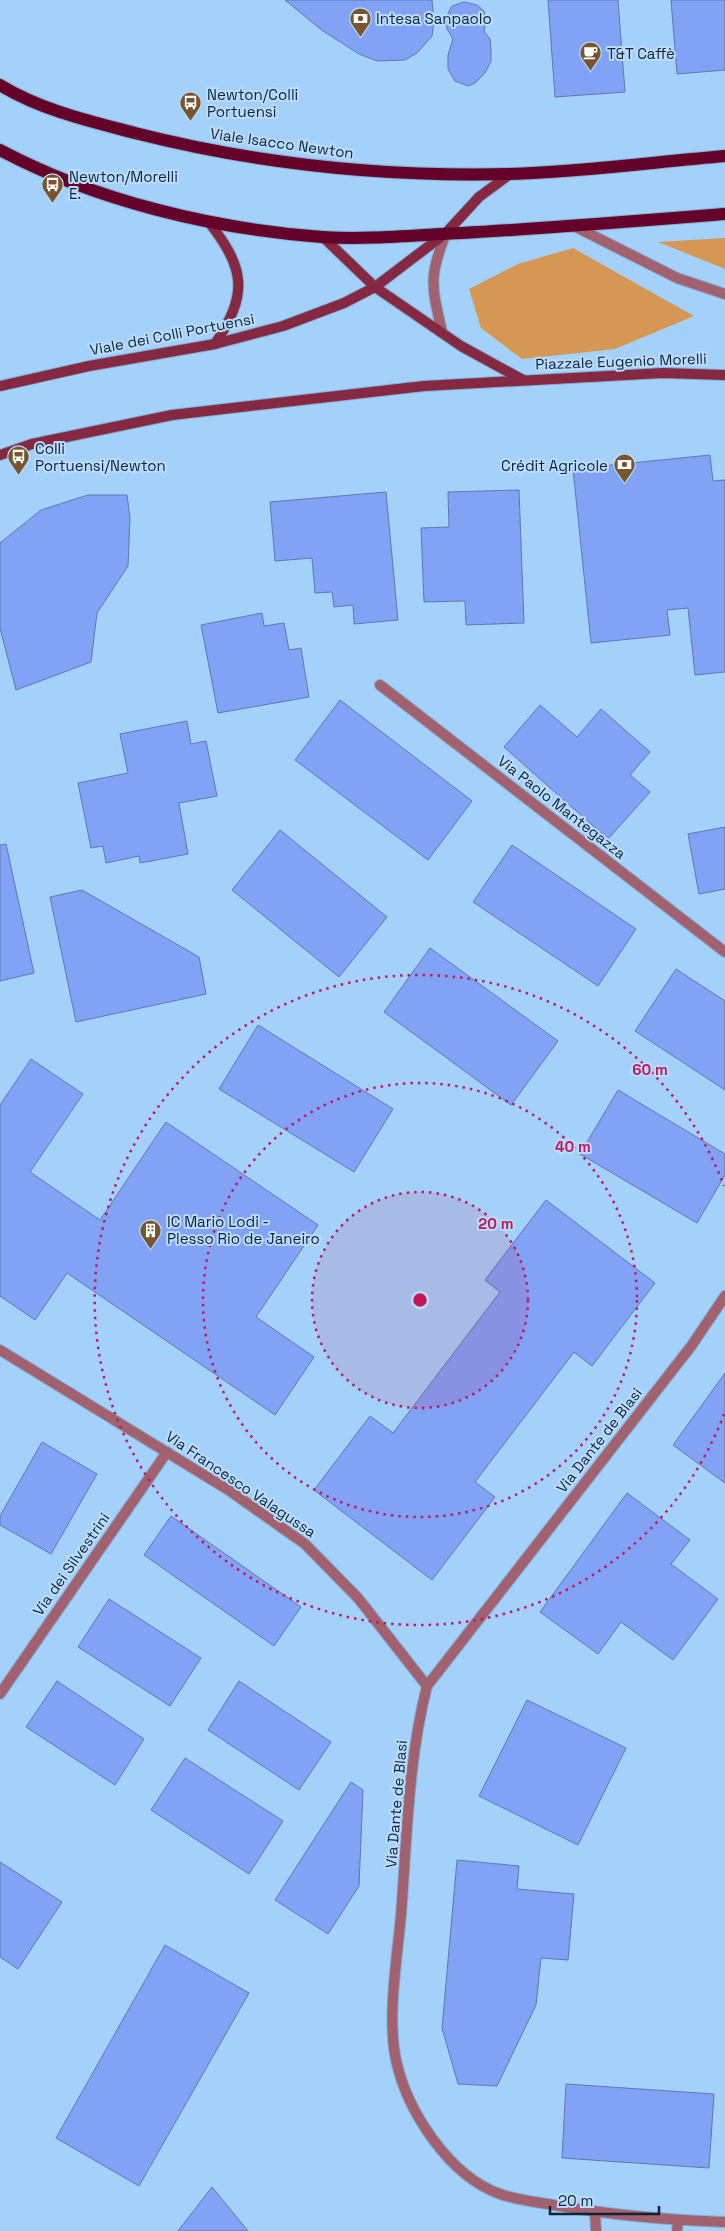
<svg xmlns="http://www.w3.org/2000/svg" width="725" height="2231" font-family="'Space Grotesk',sans-serif">
<rect width="100%" height="100%" fill="#a4d1fa"/>
<!-- green -->
<g fill="#d59753">
<path d="M725 238V269L658 242Z"/>
<path d="M573 248 694 316 615 349 522 359 481 328 469 289 518 264Z"/>
</g>
<!-- building -->
<g fill="#81a2f5" stroke="#6077b1">
<path d="M285 0H432L434 21 432 36 417 53 405 60 377 61 359 54 323 31Z"/>
<path d="M548 0H618L625 92 555 97Z"/>
<path d="M671 0H725V70L677 74Z"/>
<path d="M464 2 477 5 484 11 486 21 484 31 490 39 491 51V61L485 73 475 83 468 86 455 81 448 69V55L453 39 447 29 446 23V17L452 6Z"/>
<path d="M710 455 713 481 725 480V672L695 675 688 608 667 610 670 635 591 643 573 469Z"/>
<path d="M519 490 524 623 466 625 465 601 424 602 421 528 449 527 448 492Z"/>
<path d="M386 492 398 620 354 624 353 605 334 607 332 592 315 593 312 558 275 561 270 502Z"/>
<path d="M88 495H127L130 518 128 566 97 613 91 662 16 690 0 628V543L41 510Z"/>
<path d="M262 613 264 626 284 623 289 650 301 648 309 697 218 713 201 625Z"/>
<path d="M340 700 472 801 428 860 295 760Z"/>
<path d="M540 705 577 737 601 709 650 752 630 775 650 792 608 839 504 747Z"/>
<path d="M187 721 191 744 206 741 217 796 179 803 188 854 140 863 139 856 106 863 103 846 91 848 78 783 128 773 120 734Z"/>
<path d="M725 827V889L699 894 688 834Z"/>
<path d="M280 830 387 917 339 977 232 890Z"/>
<path d="M6 844 34 973 0 981V845Z"/>
<path d="M512 845 636 929 598 986 473 902Z"/>
<path d="M82 890 199 957 206 994 76 1022 50 897Z"/>
<path d="M430 948 558 1041 511 1105 384 1012Z"/>
<path d="M676 969 725 1001V1090L635 1031Z"/>
<path d="M258 1025 393 1109 354 1172 219 1089Z"/>
<path d="M31 1059 83 1094 30 1172 100 1220 166 1122 318 1225 256 1317 314 1357 275 1415 67 1273 35 1320 0 1296V1105Z"/>
<path d="M618 1090 725 1154V1175L697 1223 580 1154Z"/>
<path d="M546 1200 655 1283 592 1366 574 1352 475 1482 495 1497 432 1580 314 1490 370 1416 393 1433 500 1292 485 1280Z"/>
<path d="M725 1373V1483L673 1445Z"/>
<path d="M42 1442 97 1474 51 1554 0 1525V1516Z"/>
<path d="M627 1493 690 1540 671 1564 718 1599 673 1660 621 1622 598 1654 540 1612Z"/>
<path d="M171 1516 301 1607 274 1646 144 1555Z"/>
<path d="M109 1599 201 1658 170 1706 78 1647Z"/>
<path d="M57 1681 144 1739 115 1785 26 1727Z"/>
<path d="M239 1681 331 1742 299 1790 208 1730Z"/>
<path d="M527 1700 626 1748 578 1845 479 1796Z"/>
<path d="M185 1758 283 1821 249 1874 151 1810Z"/>
<path d="M351 1782 363 1790 359 1886 328 1934 275 1900Z"/>
<path d="M457 1860 519 1866 517 1889 574 1894 568 1960 541 1958 536 2005 497 2086 458 2084 442 2028Z"/>
<path d="M0 1862 62 1902 18 1969 0 1957Z"/>
<path d="M165 1945 249 1993 139 2186 56 2138Z"/>
<path d="M566 2084 714 2094 709 2168 562 2158Z"/>
<path d="M212 2187 248 2231H178Z"/>
</g>
<g fill="none" stroke-linecap="round" stroke-linejoin="round">
<defs>
<path id="lane" d="M595 2212 596 2231"/>
<g id="street">
<path d="M574 226 677 278 725 294"/>
<path d="M442 332C432 287 428 278 446 233"/>
<path d="M380 685 725 952"/>
<path d="M725 1296 692 1345 427 1686C408 1760 407 1839 401 1915 397 1959 387 2018 396 2060 407 2111 449 2176 500 2194 517 2200 536 2202 554 2205 611 2215 667 2220 725 2222"/>
<path d="M0 1350 230 1491 305 1544 358 1598 427 1686"/>
<path d="M0 1694 167 1452"/>
<path d="M677 2231 678 2220"/>
</g>
<g id="secondary">
<path d="M208 221C245 268 249 293 215 344"/>
<path d="M323 237 375 287 461 346 523 380"/>
<path d="M0 386 89 366 215 344 283 326 344 303 375 287 446 233 479 197 510 174"/>
<path d="M0 455 32 444 172 415 424 386 663 373 725 375"/>
</g>
<g id="primary">
<path d="M0 85C41 110 89 121 135 133 257 164 384 177 510 174 582 172 654 162 725 156"/>
<path d="M0 150C96 201 214 229 322 237 368 240 416 235 462 233 550 228 637 221 725 214"/>
</g>
</defs>
<!-- lane casing -->
<use href="#lane" stroke="#86aed3" stroke-width="12"/>
<!-- street casing -->
<use href="#street" stroke="#86aed3" stroke-width="12"/>
<!-- secondary casing -->
<use href="#secondary" stroke="#86aed3" stroke-width="12"/>
<!-- primary casing -->
<use href="#primary" stroke="#86aed3" stroke-width="14"/>
<!-- lane -->
<use href="#lane" stroke="#a1616e" stroke-width="10"/>
<!-- street -->
<use href="#street" stroke="#a1616e" stroke-width="10"/>
<!-- secondary -->
<use href="#secondary" stroke="#852943" stroke-width="10"/>
<!-- primary -->
<use href="#primary" stroke="#640229" stroke-width="12"/>
</g>
<!-- distance rings -->
<circle cx="420" cy="1300" r="108" fill="#c2185b" fill-opacity=".12"/>
<g fill="none" stroke="#c2185b" stroke-width="2.5" stroke-dasharray="2.5 5">
<circle cx="420" cy="1300" r="108"/>
<circle cx="420" cy="1300" r="217"/>
<path d="M724 1414A325 325 0 1 1 724 1186"/>
</g>
<!-- icons -->
<defs>
<symbol id="bank-pin" viewBox="-11 -11 22 30"><path d="M0 17L-7.5 6A9.5 9.5 0 1 1 7.5 6Z" fill="#79552e" stroke="#bbdcfc"/><path d="M-6-4H6V4H-6ZM0-2.3a2.3 2.3 0 1 0 0 4.6a2.3 2.3 0 1 0 0-4.6Z" fill="#fff"/></symbol>
<symbol id="cafe-pin" viewBox="-11 -11 22 30"><path d="M0 17L-7.5 6A9.5 9.5 0 1 1 7.5 6Z" fill="#79552e" stroke="#bbdcfc"/><path d="M-5.5-4.5H6V0H3Q3 3.5 0 3.5H-2.5Q-5.5 3.5-5.5 0ZM3-3.2v2h1.7v-2ZM-6 4.5H4V6H-6Z" fill="#fff"/></symbol>
<symbol id="bus-pin" viewBox="-11 -11 22 30"><path d="M0 17L-7.5 6A9.5 9.5 0 1 1 7.5 6Z" fill="#79552e" stroke="#bbdcfc"/><path d="M-5-6H5V4H4V6H2V4H-2V6H-4V4H-5ZM-3.5-4V0h7V-4ZM-3.5 1.2v1.5H-2V1.2ZM2 1.2v1.5H3.5V1.2Z" fill="#fff"/></symbol>
<symbol id="building-pin" viewBox="-11 -11 22 30"><path d="M0 17L-7.5 6A9.5 9.5 0 1 1 7.5 6Z" fill="#79552e" stroke="#bbdcfc"/><path d="M-4-6H4V6H1V3H-1V6H-4ZM-2.5-4.3h1.7v1.8h-1.7ZM.8-4.3h1.7v1.8H.8ZM-2.5-1h1.7V.8h-1.7ZM.8-1h1.7V.8H.8Z" fill="#fff"/></symbol>
</defs>
<g fill-rule="evenodd">
<use href="#bank-pin" x="348" y="6" width="25" height="34"/>
<use href="#cafe-pin" x="578" y="40" width="25" height="34"/>
<use href="#bus-pin" x="178" y="90" width="25" height="34"/>
<use href="#bus-pin" x="40" y="172" width="25" height="34"/>
<use href="#bus-pin" x="6" y="444" width="25" height="34"/>
<use href="#bank-pin" x="612" y="452" width="25" height="34"/>
<use href="#building-pin" x="138" y="1218" width="25" height="34"/>
</g>
<g text-anchor="middle" dominant-baseline="central" stroke-width="4" stroke-linejoin="round" paint-order="stroke">
<!-- poi labels -->
<g font-size="15" fill="#0d2337" stroke="#bbdcfc" text-anchor="start">
<text x="376" y="18">Intesa Sanpaolo</text>
<text x="607" y="53">T&amp;T Caffè</text>
<text x="207" y="94">Newton/Colli<tspan x="207" dy="17">Portuensi</tspan></text>
<text x="69" y="176">Newton/Morelli<tspan x="69" dy="17">E.</tspan></text>
<text x="35" y="448">Colli<tspan x="35" dy="17">Portuensi/Newton</tspan></text>
<text x="608" y="465" text-anchor="end">Crédit Agricole</text>
<text x="167" y="1221">IC Mario Lodi -<tspan x="167" dy="17">Plesso Rio de Janeiro</tspan></text>
</g>
<!-- street labels -->
<g font-size="15" fill="#0d2337" stroke="#bbdcfc">
<text transform="translate(282 143) rotate(8)">Viale Isacco Newton</text>
<text transform="translate(172 334) rotate(-11)">Viale dei Colli Portuensi</text>
<text transform="translate(621 361) rotate(-2)">Piazzale Eugenio Morelli</text>
<text transform="translate(562 807) rotate(38)">Via Paolo Mantegazza</text>
<text transform="translate(599 1440) rotate(-52)">Via Dante de Blasi</text>
<text transform="translate(241 1484) rotate(34)">Via Francesco Valagussa</text>
<text transform="translate(71 1564) rotate(-55)">Via dei Silvestrini</text>
<text transform="translate(396 1804) rotate(-85)">Via Dante de Blasi</text>
</g>
</g>
<circle cx="420" cy="1300" r="8" fill="#c2185b" stroke="#bbdcfc" stroke-width="2.5"/>
<g font-size="15" text-anchor="middle" font-weight="bold" fill="#c2185b" stroke="#bbdcfc" stroke-width="4" stroke-linejoin="round" paint-order="stroke">
<text x="650" y="1075">60 m</text>
<text x="573" y="1152">40 m</text>
<text x="496" y="1229">20 m</text>
</g>
<!-- scale -->
<path d="M550 2206v8h109v-8" fill="none" stroke="#0d2337" stroke-width="2.5"/>
<text x="558" y="2206" font-size="15" fill="#0d2337" stroke="#bbdcfc" stroke-width="4" paint-order="stroke">20 m</text>
</svg>
